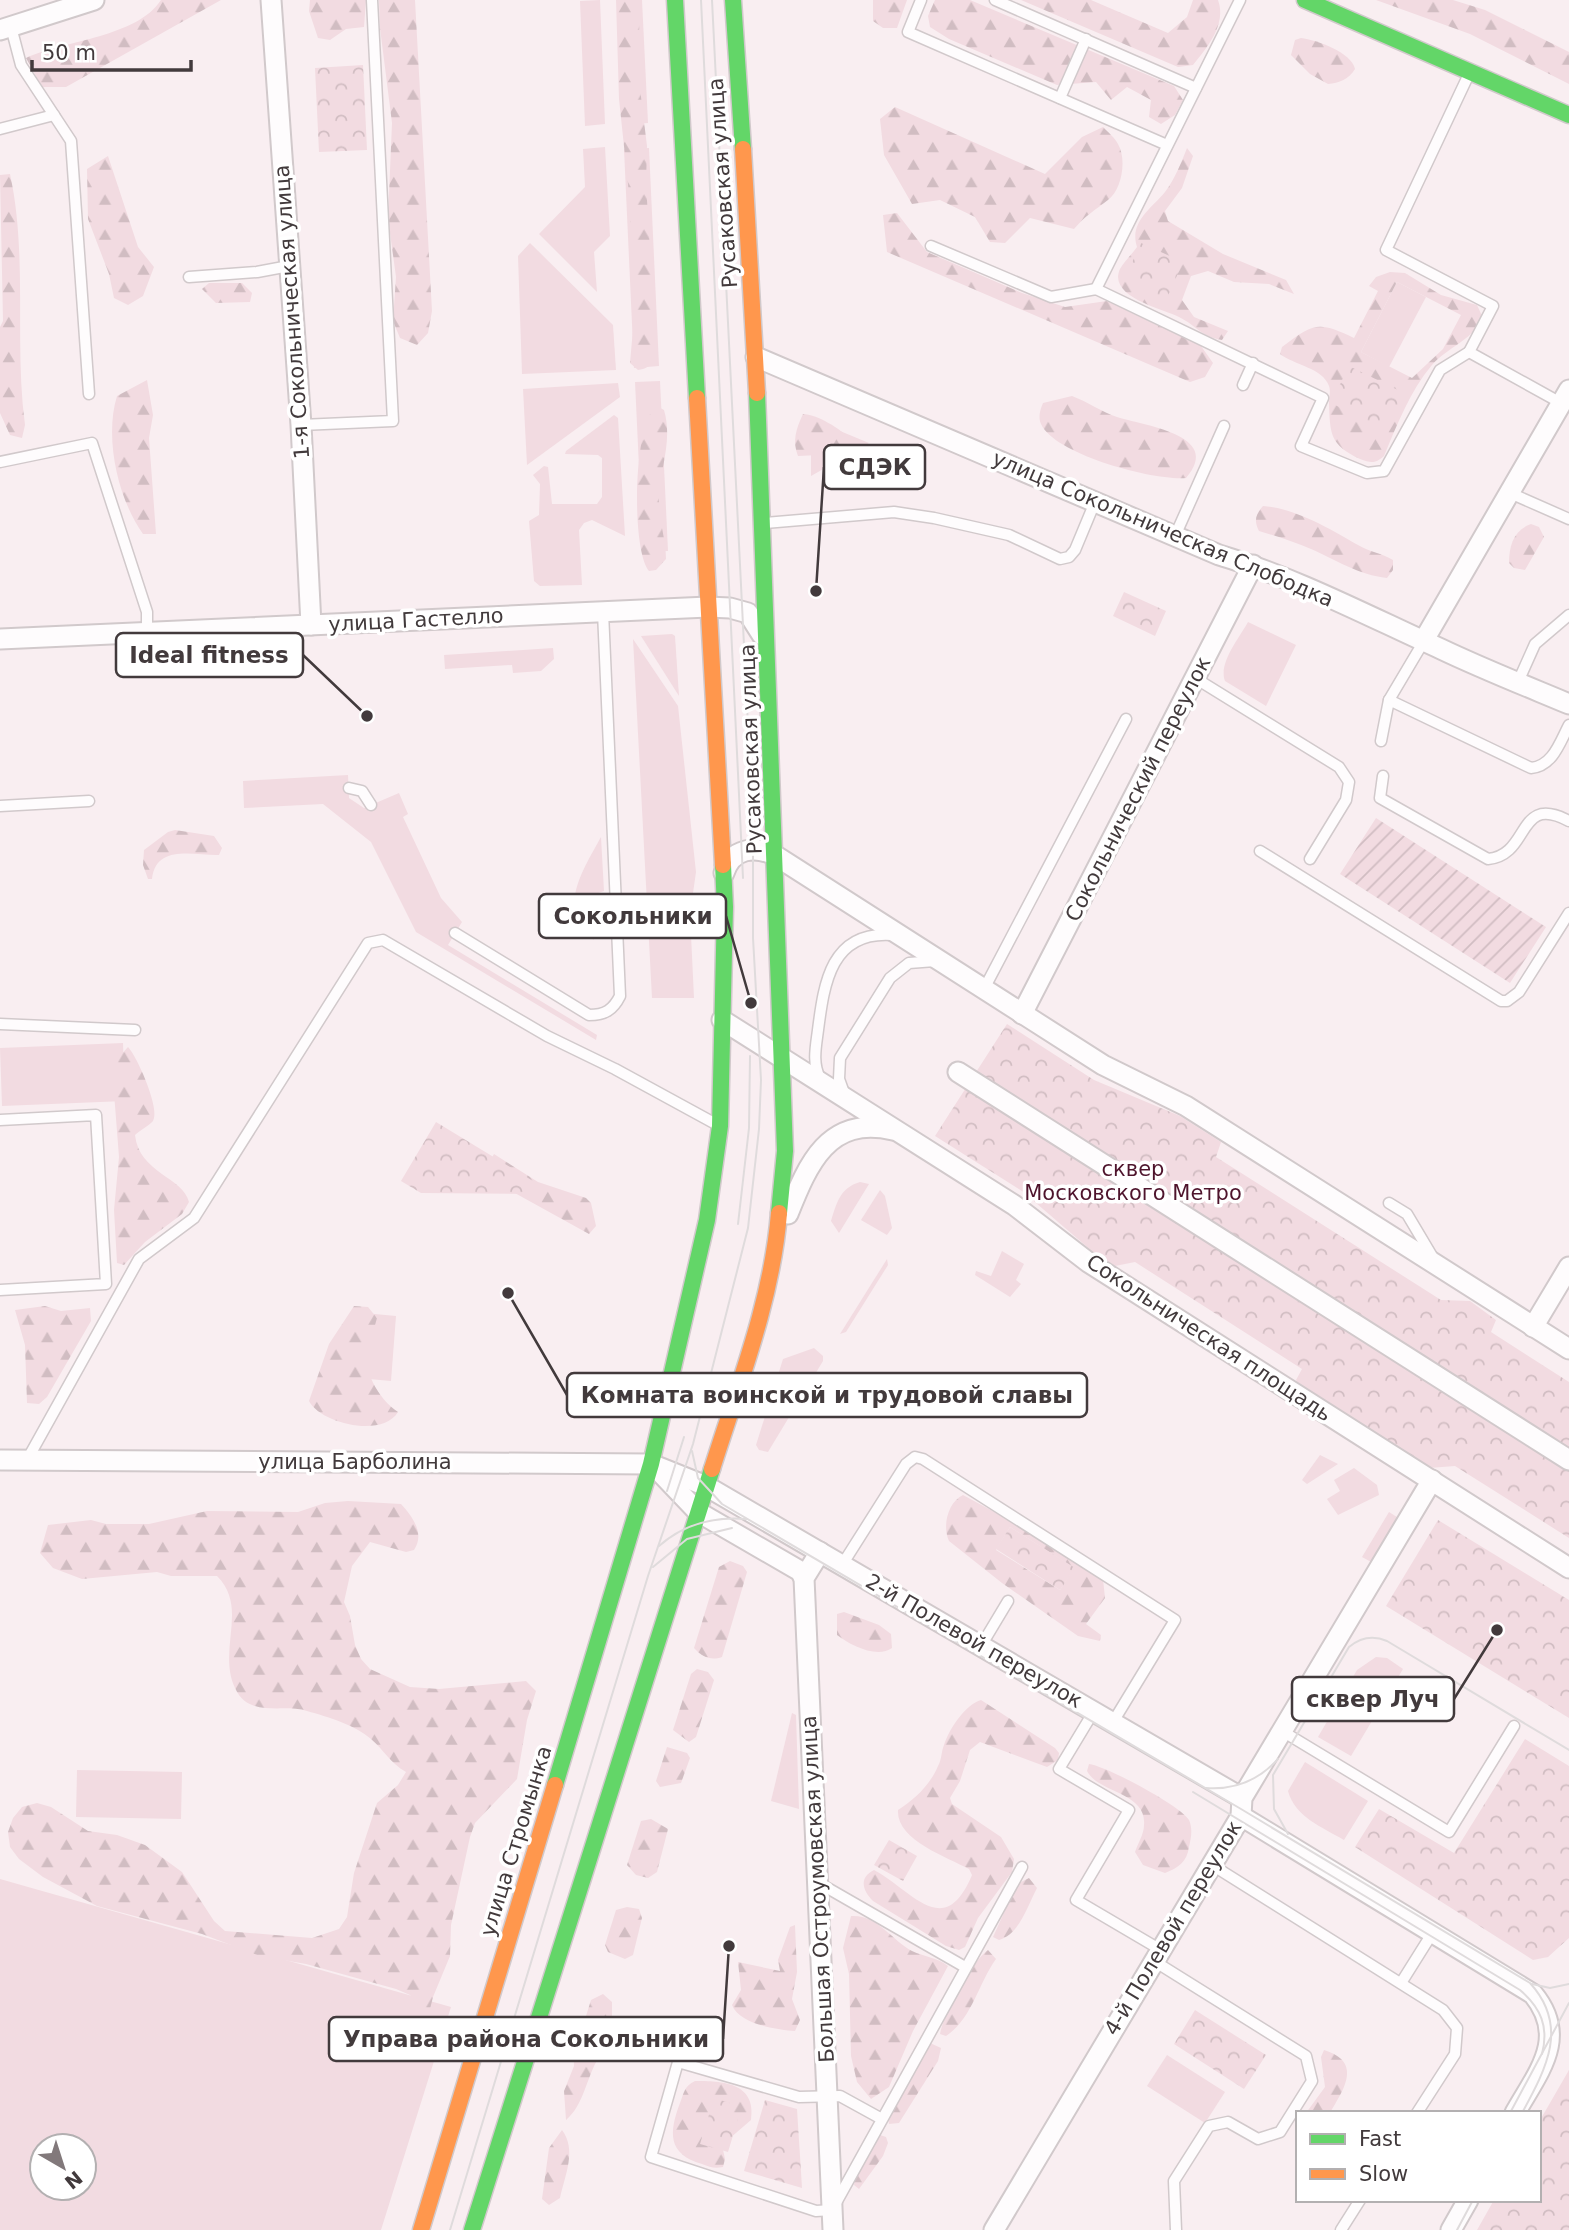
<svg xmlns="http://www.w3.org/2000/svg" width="1569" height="2230" font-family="'DejaVu Sans',sans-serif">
<defs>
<pattern id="forest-firs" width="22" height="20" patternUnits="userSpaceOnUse" patternTransform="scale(1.75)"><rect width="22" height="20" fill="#f2dbe1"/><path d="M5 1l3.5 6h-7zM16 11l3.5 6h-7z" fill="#d1bdc2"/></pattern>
<pattern id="park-crowns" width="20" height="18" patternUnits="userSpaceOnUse" patternTransform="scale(1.75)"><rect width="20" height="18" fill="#f2dbe1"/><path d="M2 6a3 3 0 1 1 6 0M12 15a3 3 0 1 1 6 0" fill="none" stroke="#d1bdc2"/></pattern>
<pattern id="garden-furrows" width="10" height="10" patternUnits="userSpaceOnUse" patternTransform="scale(1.75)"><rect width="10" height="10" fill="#f2dbe1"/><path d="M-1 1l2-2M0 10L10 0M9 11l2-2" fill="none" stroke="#d1bdc2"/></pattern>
</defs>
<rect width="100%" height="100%" fill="#f9eef1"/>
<!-- grass -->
<g fill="#f2dbe1" fill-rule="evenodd">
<path d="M600 0 605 124 585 126 580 1Z"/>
<path d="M617 0H642L648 123 623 125Z"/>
<path d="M605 147 610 236 594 252 597 292 539 234 585 187 583 149Z"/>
<path d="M649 148 659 366 634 368 624 149Z"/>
<path d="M530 243 613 325 616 370 522 374 518 256Z"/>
<path d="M1397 282 1426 297 1389 367 1361 352Z"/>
<path d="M660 381 668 551 643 552 635 382Z"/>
<path d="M618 383 620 397 527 465 523 389Z"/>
<path d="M614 415 618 418 625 536 592 520 584 523 579 530 582 585 540 586 534 581 529 521 539 515 540 484 533 475 544 466 548 467 552 504H597L602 497V458L598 455 565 454 566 451Z"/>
<path d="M811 419 869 443 811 476Z"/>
<path d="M1248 622 1296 645 1266 706 1225 681C1218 663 1240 637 1248 622Z"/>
<path d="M672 634 675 636 679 696 641 636Z"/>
<path d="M633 639 678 706 696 872 690 914 694 998H652Z"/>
<path d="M553 648 554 659 541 671 513 673 512 665 445 669 444 655Z"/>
<path d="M348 775 349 798 364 808 399 793 408 814 403 817 441 898 462 922 448 945 597 1035 596 1040 416 932 371 842 323 804 244 808 243 781Z"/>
<path d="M601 837 604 891 593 895 594 940C555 911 583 870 601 837Z"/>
<path d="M123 1043 125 1101 2 1106 0 1048Z"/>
<path d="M860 1182 869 1184 839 1233 831 1221C837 1202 840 1188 860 1182Z"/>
<path d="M880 1190 885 1196 892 1228 887 1235 861 1220Z"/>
<path d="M1002 1251 1024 1264 1016 1280 1021 1284 1010 1297 975 1275 976 1271 991 1276Z"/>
<path d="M887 1259 888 1265 846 1332 840 1334Z"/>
<path d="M364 1313 396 1316 391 1381 358 1378Z"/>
<path d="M814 1348 823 1356V1361L768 1452 759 1450 756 1445 783 1359Z"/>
<path d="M1320 1455 1338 1464 1307 1484 1302 1480Z"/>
<path d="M1354 1468 1377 1485 1379 1495 1338 1515 1327 1499 1340 1491 1334 1480Z"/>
<path d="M1389 1512 1400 1519 1373 1563 1362 1557Z"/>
<path d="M1376 1657 1387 1658 1403 1669 1351 1756 1318 1737 1357 1670Z"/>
<path d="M792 1713 796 1715 799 1809 771 1801Z"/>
<path d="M1305 1762 1368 1801 1344 1840C1322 1827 1295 1817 1288 1791Z"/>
<path d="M77 1770 182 1772 181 1819 76 1817Z"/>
<path d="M0 1879 451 2007 381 2230H0ZM42 2146H84V2188H42Z"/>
<path d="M1167 2055 1225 2092 1205 2123 1147 2086Z"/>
</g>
<!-- forest -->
<g fill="url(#forest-firs)" fill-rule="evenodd">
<path d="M161 0H221L66 87H42L26 58C66 40 137 37 161 0Z"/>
<path d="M310 0H366L364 27 346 29 330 40 318 38 309 11Z"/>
<path d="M379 0H415L432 311 428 333 417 345 400 338 393 321 396 277 388 218 392 123 380 28Z"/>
<path d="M616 0H641L637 64 647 146 646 184 656 345C655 359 653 368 638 370L630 363 634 317 630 203 619 99Z"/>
<path d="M873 0H907L897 28H883L873 21Z"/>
<path d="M935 0H970L1174 86 1183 100 1175 115 1161 124 1149 117 1151 100 1127 87 1111 100 1096 82 1057 85 949 39 930 27 928 16Z"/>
<path d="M1021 0H1091L1168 33 1187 17 1193 0H1218C1227 24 1207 48 1193 65L1178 67Z"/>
<path d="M1376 0H1453L1485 10 1569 52V84L1470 34Z"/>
<path d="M1301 38C1317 40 1351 52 1355 69 1349 79 1339 83 1328 84L1310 74 1291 55 1295 40Z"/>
<path d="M895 107 1045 174 1082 137 1103 127C1108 132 1115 138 1118 144 1127 159 1122 190 1108 200 1094 211 1086 215 1074 229L1030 218 1005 243 990 242 975 217 940 200 912 204 884 155 880 119Z"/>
<path d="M1187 148 1193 156 1182 188 1165 211 1168 221 1223 254 1286 280 1294 294 1269 284 1234 282 1208 271 1191 276 1182 300 1194 317 1228 331 1222 340C1200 336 1197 326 1179 317 1163 309 1107 297 1120 269 1124 262 1132 254 1137 247 1129 222 1151 209 1165 192 1175 179 1181 163 1187 148Z"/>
<path d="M108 156 138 247 154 267 143 296 128 305 114 298 109 274 88 219 87 169Z"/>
<path d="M10 174C28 256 14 342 25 425L22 438 10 435 0 413V327L3 321 0 175Z"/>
<path d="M897 213 927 252 1022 293 1065 307 1107 301 1201 346 1213 363 1205 377 1190 382 887 252 883 215Z"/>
<path d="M1390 272 1405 273 1441 295 1477 305 1483 318C1469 343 1449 346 1432 365 1410 391 1397 425 1384 456 1375 464 1371 463 1360 459 1330 445 1330 434 1329 403 1329 398 1331 391 1329 386 1323 368 1294 365 1280 354L1282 347C1314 323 1318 321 1354 338L1378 291 1369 286 1376 277ZM1397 282 1461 315 1443 349 1412 378 1361 352Z"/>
<path d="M209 283H242L252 293 250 302 216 303 202 289Z"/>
<path d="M147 380 153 415 149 438 156 534H143C118 499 104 438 117 396Z"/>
<path d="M1072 396C1088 402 1102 412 1117 417 1140 425 1225 434 1186 478 1155 481 1055 455 1041 424 1038 417 1040 410 1043 403Z"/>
<path d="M657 406 664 410C673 441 660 468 659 498 658 519 666 538 666 559L656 570 649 571C631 550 633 420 657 406Z"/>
<path d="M803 414C816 414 842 429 850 440L849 447 840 454 798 456C792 441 796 429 803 414Z"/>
<path d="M1263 506C1295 508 1330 529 1358 545 1369 552 1382 553 1393 560V570L1387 578C1359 575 1336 560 1311 549 1295 542 1276 536 1259 531 1254 521 1255 515 1263 506Z"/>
<path d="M1531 524 1539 527 1544 537 1525 570 1514 568 1509 563C1509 545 1514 530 1531 524Z"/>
<path d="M175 830 214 836 222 848 219 855C196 856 156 843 152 879H148L143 865 144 850 168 832Z"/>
<path d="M128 1047C137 1056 161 1110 153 1121 149 1126 140 1130 135 1135 139 1173 183 1177 189 1202L182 1214 145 1242 124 1265 117 1263 114 1210 119 1157 113 1080 118 1058Z"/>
<path d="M494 1154 538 1182 586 1198 591 1203 596 1226 589 1234 502 1186 490 1161Z"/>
<path d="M45 1306 61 1311 90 1308 91 1321 47 1397 39 1404 27 1403 25 1345 15 1310Z"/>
<path d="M354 1306 368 1307 377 1318C375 1327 371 1335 368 1344 361 1368 378 1399 398 1412 383 1438 321 1424 309 1401L329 1344Z"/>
<path d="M783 1372 795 1379 798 1390 786 1414 772 1428 766 1423V1416Z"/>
<path d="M963 1495 1050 1542 1103 1579 1105 1598 1086 1624 1101 1635 1100 1641 1078 1636 1002 1583 949 1541C942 1526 948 1502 963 1495ZM1010 1527 1074 1568 1060 1590 996 1550Z"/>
<path d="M348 1501 401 1504C413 1517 425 1534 414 1550L406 1552 370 1542 352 1566 344 1602 350 1616 355 1645 361 1659 370 1669 410 1687 439 1689 526 1681 536 1691 527 1720 517 1779 475 1823 470 1837 451 1925 450 1956 433 1997 428 2017 410 1995 396 1989 306 1964 260 1956 202 1934 97 1906 43 1877 19 1859 10 1847 8 1832 13 1818 22 1807 37 1803 51 1807 88 1831 117 1835 145 1845 182 1872 214 1921 225 1931 312 1938 339 1929 347 1917 354 1873 377 1803 398 1785 406 1772C390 1763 384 1750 371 1739 355 1725 328 1717 307 1711 283 1703 249 1719 235 1688 217 1649 249 1608 217 1576H171L157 1572 82 1579 53 1568 40 1553 48 1525 91 1520 106 1524H149L207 1511 298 1512 325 1503Z"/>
<path d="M730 1561 743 1566 747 1572 722 1657C711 1661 702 1657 694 1648L719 1567Z"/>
<path d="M844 1612 879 1625 891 1634 892 1648C877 1659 850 1645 837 1635V1614Z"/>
<path d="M697 1669 708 1672 714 1680 696 1737 689 1742 673 1730 691 1674Z"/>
<path d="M981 1700 1055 1748 1059 1753 1058 1760 1047 1767 980 1742 970 1750 960 1781 950 1798 952 1804 1001 1837 1014 1859 1012 1872 978 1918 965 1947 959 1950 946 1946 873 1901C863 1891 858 1878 874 1870 912 1890 944 1942 972 1875L969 1869C947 1857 896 1840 898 1810 915 1799 930 1785 938 1766 942 1759 941 1752 944 1745 949 1729 966 1704 981 1700Z"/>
<path d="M667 1747 687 1753 690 1758 681 1783 660 1787 656 1781Z"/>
<path d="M1089 1764C1106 1766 1181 1806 1189 1820 1193 1829 1191 1838 1189 1847 1187 1862 1178 1868 1165 1873L1143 1865 1135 1852C1138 1843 1144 1834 1144 1825 1147 1792 1098 1793 1087 1771Z"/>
<path d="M651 1819 668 1829 657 1872 648 1878 636 1875 627 1865 641 1821Z"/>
<path d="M1029 1878 1037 1888C1028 1905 1019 1935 999 1940L993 1937 1017 1884Z"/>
<path d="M627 1907 639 1909 642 1918 633 1955 625 1959 608 1952 605 1945 616 1910Z"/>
<path d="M851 1916C876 1914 892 1940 912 1951 924 1957 937 1957 948 1966L913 2031 889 2087 871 2099 857 2082 851 2056 849 1974 843 1948Z"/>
<path d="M795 1925 797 1972 792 1999 800 2020 795 2031C777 2030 739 2024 732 2005L741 1990 738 1962 780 1971 778 1960 790 1927Z"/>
<path d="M988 1950 996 1959C978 1984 972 2019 946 2036L940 2034C944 2013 971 1962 988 1950Z"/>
<path d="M603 1994 612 2002V2016L606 2023 596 2025 586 2016 591 2000Z"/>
<path d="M585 2042 599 2057C586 2078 584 2105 566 2120L564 2091 574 2066 573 2046Z"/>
<path d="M930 2043 941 2048 938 2061 899 2123 889 2124 888 2118Z"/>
<path d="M1324 2050C1363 2062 1344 2089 1330 2113H1306L1325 2087 1321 2057Z"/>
<path d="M695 2081C721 2081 757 2082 751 2120L722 2145 725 2159 723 2167C714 2169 710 2167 702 2164 667 2154 669 2132 680 2103 684 2093 684 2086 695 2081Z"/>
<path d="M562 2130C577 2150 565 2175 560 2198L549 2205 542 2199 549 2148Z"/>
<path d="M880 2135 886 2137 888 2143 883 2156 859 2189 854 2185 855 2178 874 2137Z"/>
</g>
<!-- park -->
<g fill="url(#park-crowns)">
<path d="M363 65 367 150 319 152 315 68Z"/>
<path d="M1141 243 1183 262 1166 300 1124 280Z"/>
<path d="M1349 366 1404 393 1386 430 1331 403Z"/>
<path d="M1124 592 1166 611 1155 636 1113 616Z"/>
<path d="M1007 1024 1094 1080 1180 1116 1221 1142 1216 1157 1441 1300 1470 1301 1496 1320 1491 1332 1569 1382V1538L1455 1466 1429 1468 1298 1384 1296 1380 1302 1369 1135 1262 1115 1266 1093 1252 1022 1191 935 1136Z"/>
<path d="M436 1122 538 1184 531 1194 421 1193 401 1181Z"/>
<path d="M1438 1520 1569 1600V1718L1386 1606Z"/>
<path d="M1010 1527 1075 1568 1060 1590 996 1549Z"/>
<path d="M1525 1739 1569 1766V1938L1548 1957 1533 1960 1355 1847 1379 1809 1454 1853Z"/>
<path d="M889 1840 917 1856 903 1881 874 1865Z"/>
<path d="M1195 2010 1266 2055 1244 2089 1174 2044Z"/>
<path d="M1569 2070V2230H1477L1494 2200H1539V2122Z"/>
<path d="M714 2098 730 2103 726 2115 738 2119 728 2152 700 2144Z"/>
<path d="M765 2100 797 2109 802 2188 744 2171Z"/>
</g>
<!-- garden -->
<path fill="url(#garden-furrows)" d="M1376 818 1546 927 1510 983 1340 874Z"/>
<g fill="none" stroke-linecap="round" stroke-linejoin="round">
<defs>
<g id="lane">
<path d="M921 0 908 32 1167 145"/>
<path d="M995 0 1196 88"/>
<path d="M11 27 21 65 71 141 89 394"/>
<path d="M1469 74 1386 250 1493 306 1469 352 1561 403"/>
<path d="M1060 98 1086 39"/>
<path d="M0 129 54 115"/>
<path d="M931 246 1051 297 1096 289 1323 398 1301 446 1367 473 1384 471 1440 370 1469 352"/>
<path d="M189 277 257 272 289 266"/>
<path d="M1096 289 1240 0"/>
<path d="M1243 385 1253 363"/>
<path d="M301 425 393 421 372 0"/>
<path d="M0 462 92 443 147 612V632"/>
<path d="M1510 493 1569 519"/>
<path d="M765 523 894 512 934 518 1009 535 1060 559 1069 557 1075 550 1095 502"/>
<path d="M1175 536 1224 426"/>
<path d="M1195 678 1339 767 1349 782 1346 800 1310 859"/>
<path d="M1518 682 1535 644 1569 615"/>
<path d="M1389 700 1424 641"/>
<path d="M1381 741 1389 700 1531 768C1553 766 1560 742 1569 725"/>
<path d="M1383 776 1380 798 1488 859C1531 855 1516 793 1569 821"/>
<path d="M349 788 362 791 371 805"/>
<path d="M0 806 89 801"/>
<path d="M1260 851 1501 1001H1507L1519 992 1569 913"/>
<path d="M455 933 589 1015C605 1015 613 1010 620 996L603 612"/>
<path d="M984 989 1126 719"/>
<path d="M0 1024 135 1030"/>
<path d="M820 1078C812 1063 816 1046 818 1030 824 983 831 930 893 935"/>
<path d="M844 1093 839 1079 840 1058 890 978 909 963 935 961"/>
<path d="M0 1120 96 1115 106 1284 0 1290"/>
<path d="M1389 1203 1407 1214 1432 1256"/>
<path d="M27 1460 139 1259 194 1218 368 943 383 940 547 1036 615 1069 714 1123"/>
<path d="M842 1565 906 1464 915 1457 923 1459 1175 1620 1113 1722"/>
<path d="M981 1646 1008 1601"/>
<path d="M1094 1711 1059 1769 1129 1810 1076 1900 1161 1950"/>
<path d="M1282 1731 1449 1832 1514 1726"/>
<path d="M1212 1865 1443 2010 1457 2028 1455 2054 1417 2113"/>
<path d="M817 1882 965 1967"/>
<path d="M1154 1961 1306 2056 1312 2081 1280 2132 1258 2139 1228 2122 1209 2126 1174 2181 1176 2230"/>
<path d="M1401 1983 1433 1932"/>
<path d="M880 2118 840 2096 799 2097 678 2062 651 2157 816 2211 832 2210 1022 1867"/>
<path d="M1341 2230 1360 2200"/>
</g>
<g id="street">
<path d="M271 0 301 425 311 625"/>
<path d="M0 30 94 0"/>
<path d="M756 357 1219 555C1296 578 1368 616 1441 649 1483 669 1526 686 1569 704"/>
<path d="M0 639 708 607 730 608 748 613 762 635"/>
<path d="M1424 640 1569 390"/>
<path d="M724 873C732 848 755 845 776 856L1103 1065 1186 1106 1569 1349"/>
<path d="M1022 1014 1253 565"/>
<path d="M722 1020 1014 1205 1088 1262 1569 1568"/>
<path d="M958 1072 1569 1460"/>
<path d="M788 1214C808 1164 828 1115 893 1130"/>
<path d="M1533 1327 1569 1267"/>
<path d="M0 1460 651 1464 706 1486 1242 1798"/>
<path d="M657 1469 698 1512 800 1571 804 1578"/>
<path d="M820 1552 804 1578 833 2230"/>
<path d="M1241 1816 1533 1994C1569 2038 1538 2072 1515 2113"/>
<path d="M994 2230 1241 1816 1242 1798 1432 1480"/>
<path d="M1451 2230 1468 2200"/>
</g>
<g id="fast">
<path d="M675 0 697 398"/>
<path d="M733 0 743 149"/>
<path d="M1305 0 1569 115"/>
<path d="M757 393 785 1151 779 1213"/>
<path d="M555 1785 651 1464 707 1220 720 1126 725 907 723 865"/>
<path d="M472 2230 712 1469"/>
</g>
<g id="slow">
<path d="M743 149 757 393"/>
<path d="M697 398 723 865"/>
<path d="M712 1469C738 1386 772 1301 779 1213"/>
<path d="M421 2230 555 1785"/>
</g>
</defs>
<!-- lane casing -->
<use href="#lane" stroke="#d1c9cb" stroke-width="13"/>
<!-- street casing -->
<use href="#street" stroke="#d1c9cb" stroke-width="23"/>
<!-- fast casing -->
<use href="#fast" stroke="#d1c9cb" stroke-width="19"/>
<!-- slow casing -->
<use href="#slow" stroke="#d1c9cb" stroke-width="19"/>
<!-- lane -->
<use href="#lane" stroke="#fefcfd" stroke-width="10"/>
<!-- street -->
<use href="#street" stroke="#fefcfd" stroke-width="19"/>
<!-- fast -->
<use href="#fast" stroke="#63d668" stroke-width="16"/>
<!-- slow -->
<use href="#slow" stroke="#ff974d" stroke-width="16"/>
<!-- tram -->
<g stroke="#dfdbdc" stroke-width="2">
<path d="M701 0 743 878"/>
<path d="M738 1224 749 1128 750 1056"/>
<path d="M692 1451 698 1478 722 1504 1241 1809 1530 1983C1569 2026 1547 2067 1522 2113"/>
<path d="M667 1491 684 1437"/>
<path d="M659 1546C684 1524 714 1516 747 1519"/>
<path d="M653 1567 687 1539 732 1528"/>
<path d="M1206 1788C1234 1790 1259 1780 1278 1759"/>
<path d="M1193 1792 1520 1990C1541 2008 1549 2027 1542 2054"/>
<path d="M1288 1834 1274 1809 1273 1775 1349 1647C1361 1637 1373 1635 1387 1641L1569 1750"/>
<path d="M1532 1984 1550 1988 1569 1984"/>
<path d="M1510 2113 1569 2003"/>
<path d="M450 2230 648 1576 693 1444 748 1228 759 1129 761 1080 753 938V827L712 0"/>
<path d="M1457 2230 1473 2200"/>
</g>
</g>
<g text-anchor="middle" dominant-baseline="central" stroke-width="7" stroke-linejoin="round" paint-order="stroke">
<!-- street labels -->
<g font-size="21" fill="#423a3c" stroke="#fff">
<text transform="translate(723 183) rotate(-94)">Русаковская улица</text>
<text transform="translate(292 312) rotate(-94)">1-я Сокольническая улица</text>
<text transform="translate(1163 529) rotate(23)">улица Сокольническая Слободка</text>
<text transform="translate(416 620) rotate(-3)">улица Гастелло</text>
<text transform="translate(751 749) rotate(-92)">Русаковская улица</text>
<text transform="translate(1138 789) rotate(-63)">Сокольнический переулок</text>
<text transform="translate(1209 1338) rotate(33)">Сокольническая площадь</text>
<text x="355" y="1462">улица Барболина</text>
<text transform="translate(974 1641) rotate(30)">2-й Полевой переулок</text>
<text transform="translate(516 1841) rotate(-73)">улица Стромынка</text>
<text transform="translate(818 1889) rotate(-93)">Большая Остроумовская улица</text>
<text transform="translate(1173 1928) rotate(-59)">4-й Полевой переулок</text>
</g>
<!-- park labels -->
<g font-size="21" fill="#4e142c" stroke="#fff">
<text x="1133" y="1169">сквер<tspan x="1133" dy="24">Московского Метро</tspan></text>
</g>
</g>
<!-- callouts -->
<path fill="none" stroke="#423a3c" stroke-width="2.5" d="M816 591L824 467M367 716L303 655M751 1003L726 916M508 1293L567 1395M1497 1630L1454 1699M729 1946L723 2039"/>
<g fill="#423a3c" stroke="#fff" stroke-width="2.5">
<circle cx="816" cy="591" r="7"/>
<circle cx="367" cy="716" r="7"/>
<circle cx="751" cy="1003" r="7"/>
<circle cx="508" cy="1293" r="7"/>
<circle cx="1497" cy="1630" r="7"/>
<circle cx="729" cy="1946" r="7"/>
</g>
<g fill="#fff" stroke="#423a3c" stroke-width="2.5">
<rect x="824" y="445" width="101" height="44" rx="7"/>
<rect x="116" y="633" width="187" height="44" rx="7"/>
<rect x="539" y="894" width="187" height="44" rx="7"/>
<rect x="567" y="1373" width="520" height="44" rx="7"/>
<rect x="1292" y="1677" width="162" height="44" rx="7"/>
<rect x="329" y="2017" width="394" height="44" rx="7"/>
</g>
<g font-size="23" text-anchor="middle" font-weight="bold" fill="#423a3c">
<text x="875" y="475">СДЭК</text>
<text x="209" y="663">Ideal fitness</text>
<text x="633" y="924">Сокольники</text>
<text x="827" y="1403">Комната воинской и трудовой славы</text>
<text x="1373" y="1707">сквер Луч</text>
<text x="526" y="2047">Управа района Сокольники</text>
</g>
<!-- legend -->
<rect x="1296" y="2111" width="245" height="91" fill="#ffffff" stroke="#b3b0b1" stroke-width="2"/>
<rect x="1310" y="2134" width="35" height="10" fill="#63d668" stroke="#b3b0b1" stroke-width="2"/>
<text x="1359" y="2146" font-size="21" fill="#423a3c">Fast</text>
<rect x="1310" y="2169" width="35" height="10" fill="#ff974d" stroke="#b3b0b1" stroke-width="2"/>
<text x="1359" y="2181" font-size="21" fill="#423a3c">Slow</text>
<!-- north arrow -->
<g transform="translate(63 2167) rotate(141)"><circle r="33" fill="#ffffff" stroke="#b3b0b1" stroke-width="2"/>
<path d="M0-5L12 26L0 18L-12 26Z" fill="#82797b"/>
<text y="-10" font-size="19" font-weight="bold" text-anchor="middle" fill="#423a3c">N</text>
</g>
<!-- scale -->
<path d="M32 60v10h159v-10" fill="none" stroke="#423a3c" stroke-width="3.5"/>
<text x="42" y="60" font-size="21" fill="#423a3c" stroke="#ffffff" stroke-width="5" paint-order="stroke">50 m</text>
</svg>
